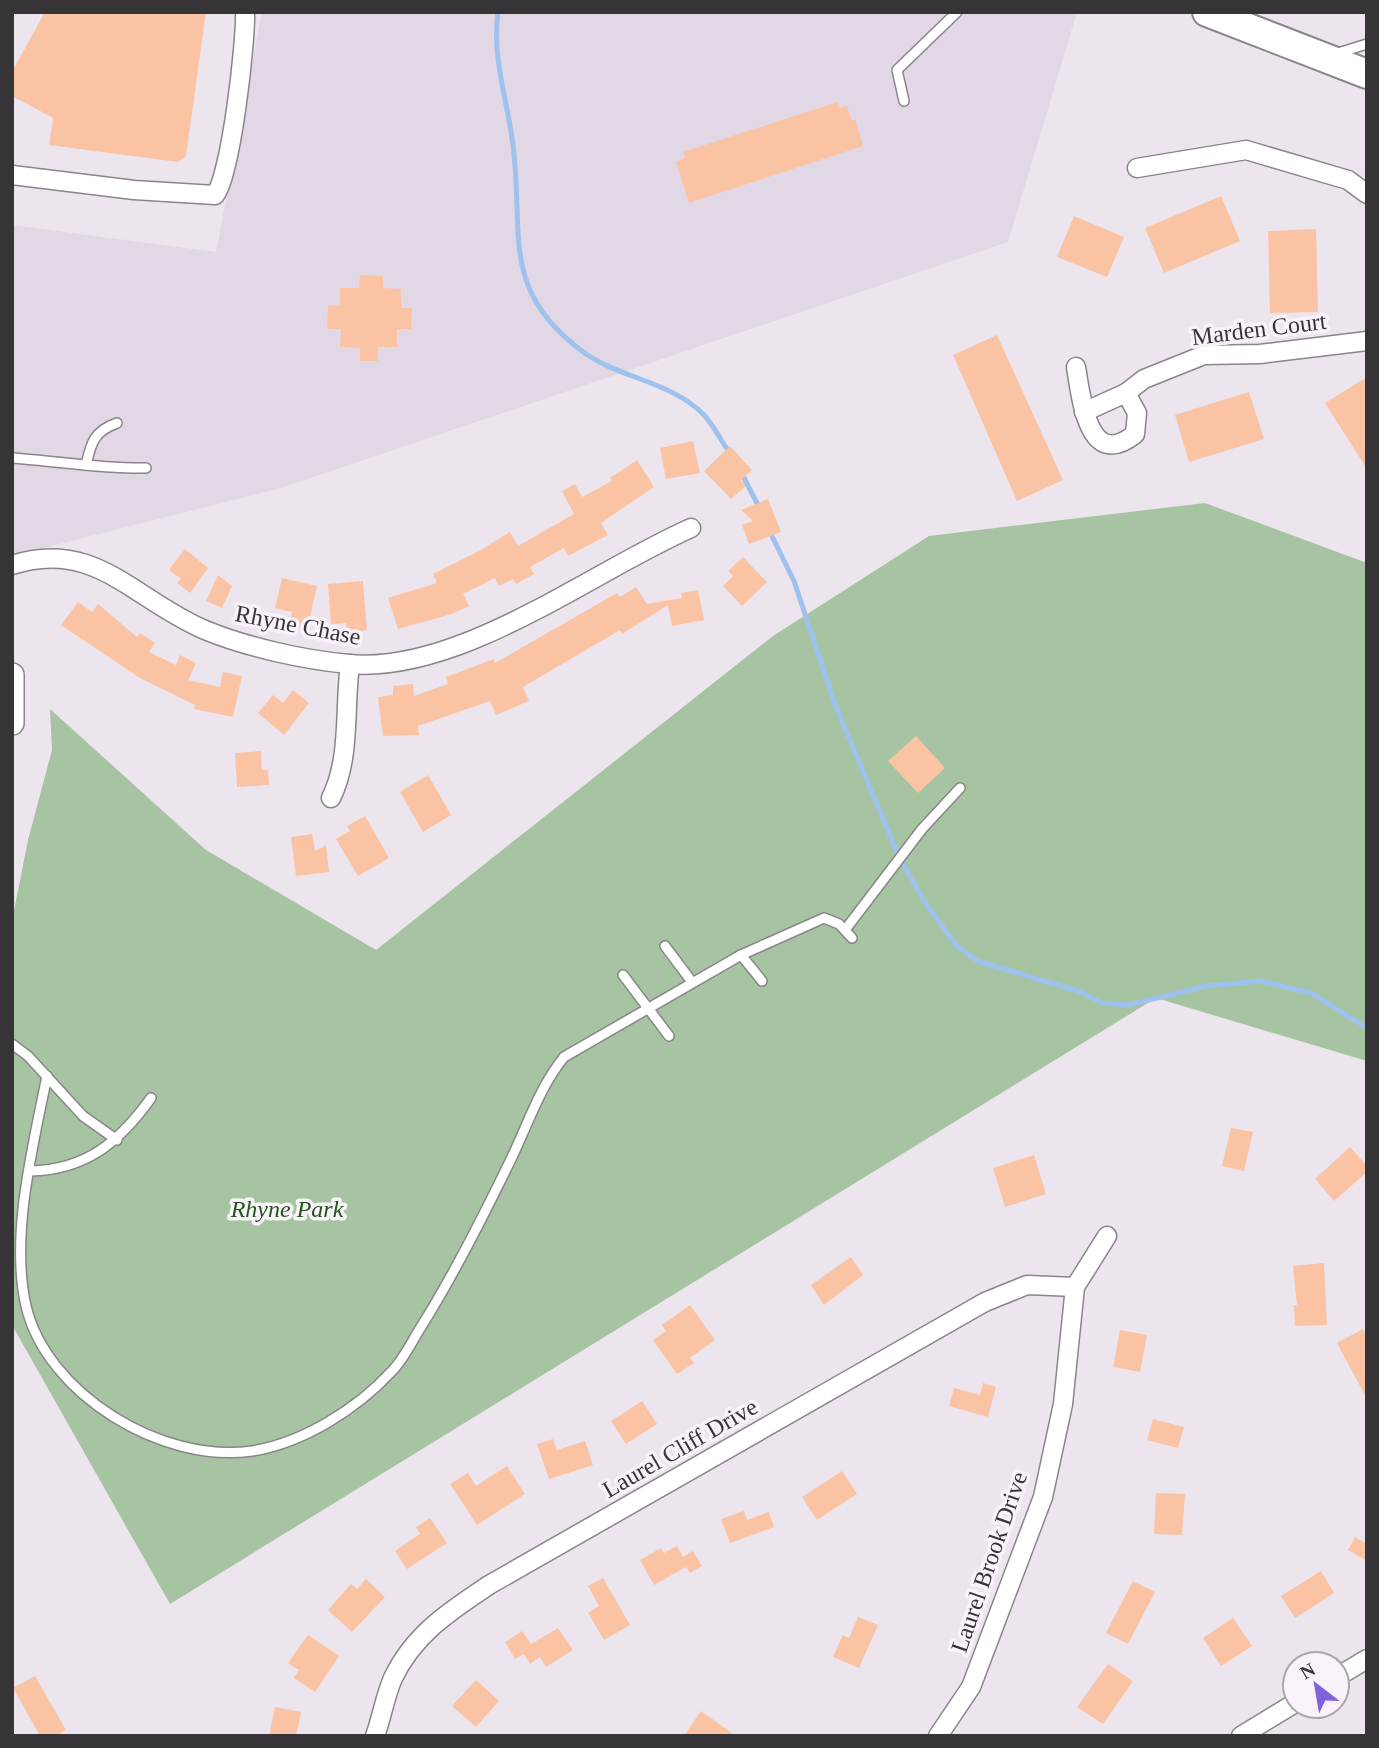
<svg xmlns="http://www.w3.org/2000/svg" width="1379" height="1748" font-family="'Times New Roman',serif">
<rect width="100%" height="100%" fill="#ece5ed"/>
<!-- built -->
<path fill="#e2d7e4" d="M262 12H1077L1008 242 281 488 12 556V225L216 252Z"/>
<!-- green -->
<path fill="#a6c4a1" d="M1205 503 1367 563V1061L1156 998 170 1604 12 1325V921L28 840 52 750 50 709 206 850 376 950 773 636 929 536Z"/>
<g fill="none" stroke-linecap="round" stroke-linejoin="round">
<!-- stream -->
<g stroke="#9ec1ee" stroke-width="5">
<path d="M498 12C492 57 506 95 512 138 526 230 496 290 586 354 623 379 672 382 704 415 714 426 722 442 731 455"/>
<path d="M741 472 759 507"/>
<path d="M770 532 794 581 836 707 898 854 924 901 956 945 977 961 1078 991 1102 1003 1128 1005 1206 986 1260 981 1311 993 1367 1028"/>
</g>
</g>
<!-- building -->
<g fill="#fac4a4">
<path d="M45 12H206L186 156 178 162 49 145 53 118 12 96V72Z"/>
<path d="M838 102 840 108 847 106 852 121 855 119 863 146 689 203 676 162 685 158 683 152Z"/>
<path d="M1221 196 1240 241 1164 273 1145 228Z"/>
<path d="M1074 216 1124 237 1107 277 1057 257Z"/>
<path d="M1316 229 1318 312 1270 313 1268 231Z"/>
<path d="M360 275 383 276V288L401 289V308H412L411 329H397V347H378V361H360V348L340 347 341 329H327L328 305 340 306V288H359Z"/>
<path d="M997 335 1063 480 1017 501 953 355Z"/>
<path d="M1367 377V469L1325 403Z"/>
<path d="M1249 392 1264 439 1189 462 1175 415Z"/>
<path d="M693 441 700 473 666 479 660 448Z"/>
<path d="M730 446 752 470 741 480 746 486 731 499 704 471Z"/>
<path d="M637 460 654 487 601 523 608 535 568 556 564 548 530 567 534 574 516 584 513 579 499 586 495 578 463 594 469 606 452 614 398 629 388 598 437 583 433 574 479 551 510 532 518 546 574 514 562 491 575 484 582 497 612 481 610 478Z"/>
<path d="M768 499 781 532 749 544 742 525 753 521 741 510Z"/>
<path d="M185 549 208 568 190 593 177 583 181 579 169 570Z"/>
<path d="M743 557 767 582 742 606 723 586 733 576 728 571Z"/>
<path d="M218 575 232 586 222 608 206 601Z"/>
<path d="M282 578 317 586 307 630 289 626 292 612 275 608Z"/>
<path d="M363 581 367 630 347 632 346 623 331 624 328 584Z"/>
<path d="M636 587 647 604 682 598 681 593 698 590 704 620 672 626 668 605 622 634 620 630 523 687 529 701 496 715 490 701 418 726 419 735 383 736 378 697 393 695V686L413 684 414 696 448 684 446 677 494 659 495 663 617 593 620 597Z"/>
<path d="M78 602 92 612 98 604 137 637 140 633 155 643 149 652 176 665 180 655 196 663 188 680 220 687 223 672 242 676 233 717 194 709 195 705 140 678 61 625Z"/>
<path d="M293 690 309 703 284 735 258 713 273 695 283 703Z"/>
<path d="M916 736 945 768 918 793 888 761Z"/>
<path d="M261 751 262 770H268L269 785 237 787 235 753Z"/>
<path d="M428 775 451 815 423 832 400 792Z"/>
<path d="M365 816 389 858 358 876 336 839 350 831 347 826Z"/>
<path d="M312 834 315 851 326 845 329 872 296 876 291 837Z"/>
<path d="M1231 1128 1253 1132 1244 1171 1222 1166Z"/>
<path d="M1350 1147 1367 1166V1172L1334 1201 1315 1179Z"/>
<path d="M1034 1155 1046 1194 1005 1207 993 1168Z"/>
<path d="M851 1257 863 1275 824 1305 811 1285Z"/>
<path d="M1324 1263 1327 1325 1295 1326 1294 1305H1297L1293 1266Z"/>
<path d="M690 1305 715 1340 690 1358 694 1363 677 1374 653 1340 666 1331 662 1325Z"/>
<path d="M1363 1329 1367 1337V1399L1337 1343Z"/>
<path d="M1120 1330 1147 1335 1140 1372 1113 1367Z"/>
<path d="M983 1383 996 1387 988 1417 949 1406 954 1388 980 1395Z"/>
<path d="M642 1401 657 1424 626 1444 611 1421Z"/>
<path d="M1153 1419 1184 1427 1178 1448 1147 1440Z"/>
<path d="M553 1439 557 1450 585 1441 593 1465 549 1479 537 1444Z"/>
<path d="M507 1466 525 1494 477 1525 450 1484 468 1473 476 1486Z"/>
<path d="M842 1471 857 1494 817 1520 802 1497Z"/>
<path d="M1156 1493 1185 1494 1182 1535 1154 1534Z"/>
<path d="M744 1511 747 1520 769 1512 774 1527 730 1543 721 1519Z"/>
<path d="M430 1518 447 1543 407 1569 395 1551 420 1534 416 1527Z"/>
<path d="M1355 1537 1367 1544V1561L1348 1550Z"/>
<path d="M677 1546 683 1557 693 1551 702 1566 690 1573 686 1567 654 1585 640 1560 661 1548 664 1553Z"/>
<path d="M1321 1571 1334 1593 1295 1618 1281 1596Z"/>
<path d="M603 1578 630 1625 604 1640 588 1613 599 1606 588 1586Z"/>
<path d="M366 1579 385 1597 352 1632 328 1610 351 1584 357 1589Z"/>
<path d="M1133 1581 1155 1592 1128 1644 1106 1633Z"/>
<path d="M858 1617 878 1625 859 1668 833 1657 843 1635 849 1638Z"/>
<path d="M1233 1618 1252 1646 1221 1666 1203 1638Z"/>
<path d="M558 1628 573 1650 546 1667 540 1657 530 1664 524 1654 515 1659 505 1642 522 1631 531 1644Z"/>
<path d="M308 1635 339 1656 315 1692 294 1678 299 1670 288 1663Z"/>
<path d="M1108 1664 1133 1681 1103 1724 1077 1707Z"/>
<path d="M35 1676 66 1730 55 1736H40L13 1688Z"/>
<path d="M476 1680 499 1701 476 1727 452 1706Z"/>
<path d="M275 1707 301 1712 296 1736H269Z"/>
<path d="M701 1711 736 1736H684Z"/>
</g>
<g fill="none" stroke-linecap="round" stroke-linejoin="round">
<defs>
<g id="service">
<path d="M1335 54 1367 44"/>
<path d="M904 101 897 70 957 12"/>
<path d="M12 458C57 461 101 469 146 468"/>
<path d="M86 465C91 443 94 431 117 423"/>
<path d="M845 930 922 829 960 788"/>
<path d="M665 946 692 982"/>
<path d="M741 955 762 981"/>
<path d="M623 975 669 1036"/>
<path d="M12 1044 28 1056 83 1116 117 1140"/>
<path d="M47 1076C33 1146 10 1236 26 1306 47 1395 163 1464 252 1451 303 1443 357 1409 392 1371 404 1359 412 1341 421 1327 455 1273 485 1213 513 1155 529 1121 540 1087 564 1057L741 955 824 918 839 924 852 938"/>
<path d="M30 1171C87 1170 120 1141 151 1098"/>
</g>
<g id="minor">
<path d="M1137 168 1246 150 1348 180 1367 194"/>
<path d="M12 175 134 190 215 195C231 175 246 42 245 12"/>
<path d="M1076 367C1081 397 1088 472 1135 434L1137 413 1126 393"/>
<path d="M1084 412 1126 393 1144 379 1204 355 1260 354 1367 341"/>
<path d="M12 565C95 538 134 600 205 630 246 647 304 660 349 664 460 674 591 572 691 528"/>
<path d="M331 798C351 758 344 708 350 664"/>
<path d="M1337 1677 1367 1659"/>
<path d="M375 1736C382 1717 385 1696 393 1678 414 1634 450 1611 489 1585L985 1302 1027 1285 1075 1287"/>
<path d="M938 1736 971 1687 1043 1497 1063 1404 1075 1287 1107 1236"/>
<path d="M1241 1736 1295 1703"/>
</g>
<path id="tertiary" d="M12 675V723"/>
<path id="primary" d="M1207 12 1367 74"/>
</defs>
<!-- service casing -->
<use href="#service" stroke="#8a848b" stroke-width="12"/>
<!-- minor casing -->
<use href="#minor" stroke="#8a848b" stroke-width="21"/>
<!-- tertiary casing -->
<use href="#tertiary" stroke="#8a848b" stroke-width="26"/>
<!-- primary casing -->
<use href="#primary" stroke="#8a848b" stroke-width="32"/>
<!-- service -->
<use href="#service" stroke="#fff" stroke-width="9"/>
<!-- minor -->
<use href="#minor" stroke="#fff" stroke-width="18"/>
<!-- tertiary -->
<use href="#tertiary" stroke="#fff" stroke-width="23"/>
<!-- primary -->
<use href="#primary" stroke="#fff" stroke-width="28"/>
</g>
<g text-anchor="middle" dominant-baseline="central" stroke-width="7" stroke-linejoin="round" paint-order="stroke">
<!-- street labels -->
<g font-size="24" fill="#373437" stroke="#f9f2fa">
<text transform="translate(1259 329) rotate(-7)">Marden Court</text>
<text transform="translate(298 625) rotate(11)">Rhyne Chase</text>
<text transform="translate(680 1448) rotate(-30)">Laurel Cliff Drive</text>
<text transform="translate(989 1562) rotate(-71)">Laurel Brook Drive</text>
</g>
<!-- park labels -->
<g font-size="24" font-style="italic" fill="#215419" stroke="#f9f2fa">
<text x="287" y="1209">Rhyne Park</text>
</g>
</g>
<!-- border -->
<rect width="1379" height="1748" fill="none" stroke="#373437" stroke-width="28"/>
<!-- north arrow -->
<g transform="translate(1316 1685) rotate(329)"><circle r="33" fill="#f9f2fa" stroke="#aba6ac" stroke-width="2"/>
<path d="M0-5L12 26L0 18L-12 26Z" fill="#8161dc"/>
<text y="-10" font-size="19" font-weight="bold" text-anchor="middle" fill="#373437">N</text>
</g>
</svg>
